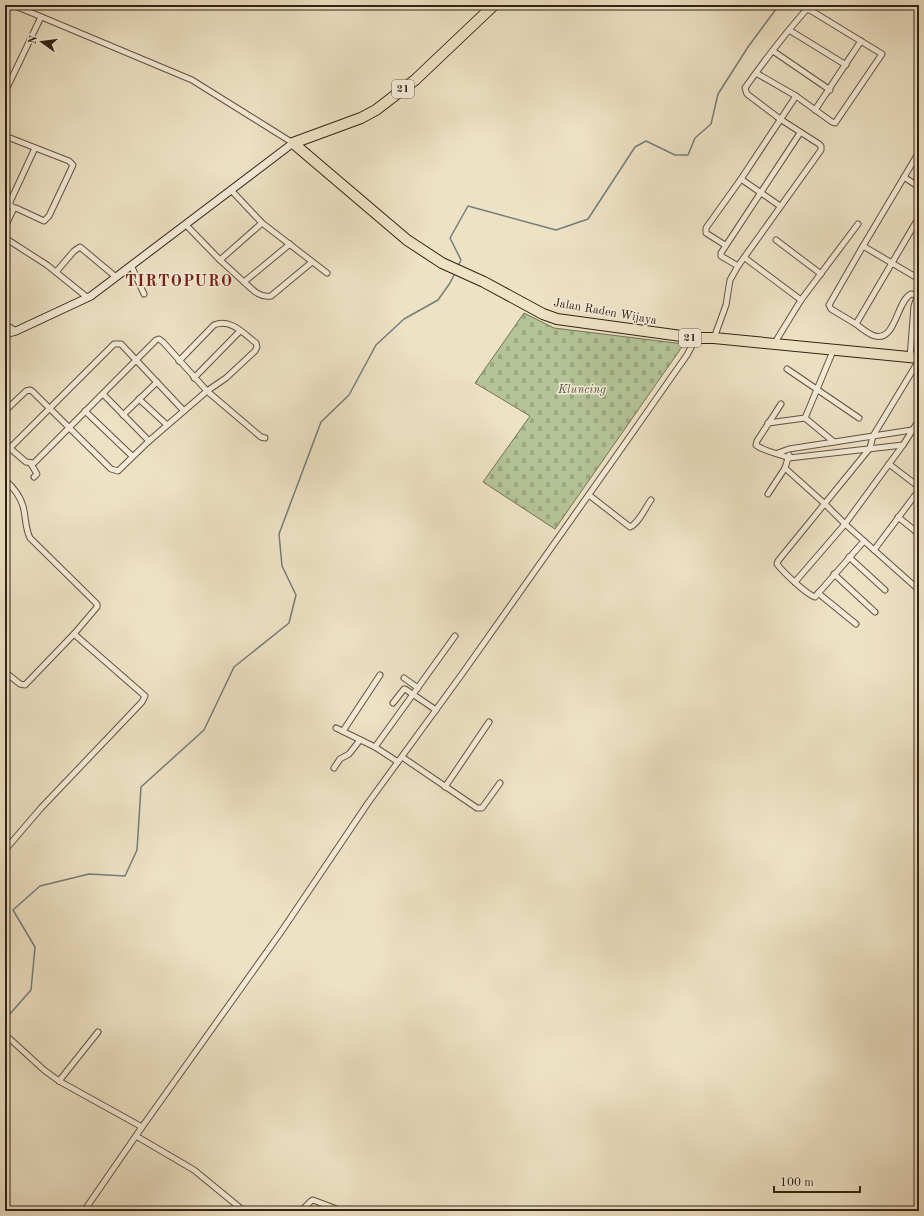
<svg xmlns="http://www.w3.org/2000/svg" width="924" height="1216" font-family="'Old Standard TT',serif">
<defs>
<pattern id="cemetery-stones" width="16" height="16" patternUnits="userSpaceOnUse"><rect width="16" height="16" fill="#b4c498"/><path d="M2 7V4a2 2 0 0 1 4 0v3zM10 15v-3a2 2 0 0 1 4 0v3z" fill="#9ba882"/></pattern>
</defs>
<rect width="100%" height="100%" fill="#eee2c5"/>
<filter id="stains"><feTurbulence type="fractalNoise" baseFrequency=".005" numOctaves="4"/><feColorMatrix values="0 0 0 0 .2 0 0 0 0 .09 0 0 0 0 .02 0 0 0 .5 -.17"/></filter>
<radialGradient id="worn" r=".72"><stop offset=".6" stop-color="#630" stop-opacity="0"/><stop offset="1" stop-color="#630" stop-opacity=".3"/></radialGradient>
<!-- cemetery -->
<path fill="url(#cemetery-stones)" stroke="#747356" d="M524 313 554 328 684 344 555 529 483 482 530 416 475 383Z"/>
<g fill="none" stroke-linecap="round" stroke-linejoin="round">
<!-- stream -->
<g stroke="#737e7a" stroke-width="1.5">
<path d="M458 266 461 260 450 238 468 206 556 230 588 219 635 147 646 141 675 155H688L695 138 711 124 718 94 748 47 779 5"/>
<path d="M5 1012 9 1015 31 990 35 947 13 910 40 886 89 874 125 876 137 850 141 787 204 730 234 667 289 623 296 595 282 566 279 534 321 422 349 395 376 345 404 319 438 300 450 283 455 273"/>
</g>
<defs>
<g id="street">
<path d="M13 5 192 80 293 143"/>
<path d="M789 30 846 65"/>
<path d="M773 51 830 90"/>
<path d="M5 92 41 17"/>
<path d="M815 110 861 41"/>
<path d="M5 136 69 161 73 165 49 216 44 221 16 208H14L10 205V202L35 148"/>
<path d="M919 152 863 246 919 279"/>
<path d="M904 177 919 187"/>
<path d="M741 179 780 206"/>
<path d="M231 190 262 223 327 273"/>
<path d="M186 225 220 260 262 223"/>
<path d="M5 227 14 208"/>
<path d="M5 238 47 265 88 298"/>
<path d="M776 240 821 274"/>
<path d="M725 245 706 233V228L741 179 796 96"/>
<path d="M863 246 829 305 831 309 856 324 919 217"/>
<path d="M745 258 801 300"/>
<path d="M220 260 244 282 290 244"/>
<path d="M131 265 144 294"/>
<path d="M738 266 721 256V253L800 133"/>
<path d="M56 272 74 251 80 247 116 277"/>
<path d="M244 282C252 289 259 298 271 296L312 262"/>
<path d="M5 324 16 331"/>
<path d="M856 324C861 328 866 332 872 335 896 345 896 301 911 294L917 295"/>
<path d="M714 338 726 305 730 280 738 266 821 150V146L819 144 780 119 747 94 745 88C764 61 784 35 806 10H810L882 54 835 123 832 122 796 96 756 73"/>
<path d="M774 344 801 300 858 224"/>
<path d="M910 358 914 306 919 291"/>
<path d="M918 358 919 339"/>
<path d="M787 369 859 418"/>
<path d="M194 378 240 331"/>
<path d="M103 394 149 441"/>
<path d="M139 399 167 425"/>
<path d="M781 404 757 441 756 445C763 451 780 454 789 458L903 445"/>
<path d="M5 411 26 391 30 390 32 391 111 469 118 471 149 441 207 391 226 378 255 351 257 347 256 343C244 334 231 318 214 325L179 361"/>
<path d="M85 411 132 456"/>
<path d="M123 415 157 382"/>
<path d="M805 418 833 351"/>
<path d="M768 423 805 418 834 442"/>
<path d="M5 444 26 462 34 463 156 340 159 339 163 342 207 391 261 437 265 438"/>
<path d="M10 448 114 344H121L184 411"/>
<path d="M778 453 789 449 912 430"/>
<path d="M31 464 37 474 34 477"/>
<path d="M889 464 919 487"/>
<path d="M785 468 825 504 845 524 919 590"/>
<path d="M5 480C13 487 20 496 23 506 26 517 25 528 30 538L97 604V607L74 634 145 696 142 702 41 808 5 850"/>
<path d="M768 494 785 468 789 455"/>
<path d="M589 495 630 527C639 523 645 508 651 500"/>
<path d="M898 517 919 534"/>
<path d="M864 541 815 597C806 594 783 572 777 564L778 561 870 448 873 436 919 360"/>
<path d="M874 550 919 490"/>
<path d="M849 557 885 590"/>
<path d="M834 574 875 612"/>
<path d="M795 582 845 524 903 445 919 420"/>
<path d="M818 593 856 624"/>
<path d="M5 672 20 684 25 685 74 634"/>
<path d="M404 678 418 688"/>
<path d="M393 703 404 689H405L436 710"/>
<path d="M336 728 375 747 398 762"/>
<path d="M343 731 380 675"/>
<path d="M375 747 455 636"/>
<path d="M402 757 477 808H482L500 783"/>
<path d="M334 768 340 759 349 754 360 740"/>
<path d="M445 787 489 722"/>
<path d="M10 1039 44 1070 59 1081 142 1127"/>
<path d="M59 1081 98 1032"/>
<path d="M136 1136 194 1170 244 1211"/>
<path d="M84 1211 142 1127 281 932 368 803 462 674 626 442 687 355 696 338"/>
<path d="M301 1211 311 1201 313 1200 342 1211"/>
</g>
<path id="secondary" d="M5 334 16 331 91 296 293 143"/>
<path id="highway" d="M494 5 415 80 376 110 361 118 293 143 407 240 442 263 484 282 543 314 557 319 696 338H714L919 358"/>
</defs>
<!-- street casing -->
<use href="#street" stroke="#625240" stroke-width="7"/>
<!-- secondary casing -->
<use href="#secondary" stroke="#332214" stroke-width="9"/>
<!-- highway casing -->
<use href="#highway" stroke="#332214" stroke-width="12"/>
<!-- street -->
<use href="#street" stroke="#f4ecd9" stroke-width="5"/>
<!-- secondary -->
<use href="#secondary" stroke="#f4ecd9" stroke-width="7"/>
<!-- highway -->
<use href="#highway" stroke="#eee2c5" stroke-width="10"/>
</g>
<g text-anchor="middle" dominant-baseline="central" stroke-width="3" stroke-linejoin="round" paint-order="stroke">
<!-- shield labels -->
<g fill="#f4ecd9" stroke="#6d5f4f" stroke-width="1">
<rect x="392" y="80" width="22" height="18" rx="3"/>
<rect x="679" y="329" width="22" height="18" rx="3"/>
</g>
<g font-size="11" font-weight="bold" fill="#332214">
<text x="403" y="89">21</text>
<text x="690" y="338">21</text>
</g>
<!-- street labels -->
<g font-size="12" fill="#332214" stroke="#f4ecd9">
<text transform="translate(605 312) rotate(10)">Jalan Raden Wijaya</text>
</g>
<!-- park labels -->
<g font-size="12" font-style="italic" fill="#5a533c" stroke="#f4ecd9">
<text x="582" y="390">Kluncing</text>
</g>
<!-- district labels -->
<g font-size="16" font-weight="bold" letter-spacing="1" fill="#7a1f14" stroke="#f4ecd9">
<text x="179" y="282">TIRTOPURO</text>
</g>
</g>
<!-- margin -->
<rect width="924" height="1216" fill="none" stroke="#eee2c5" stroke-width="20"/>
<rect x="6" y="6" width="912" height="1204" fill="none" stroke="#332214" stroke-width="2"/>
<rect x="10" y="10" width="904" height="1196" fill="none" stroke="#332214"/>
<!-- north arrow -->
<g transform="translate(42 42) rotate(284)" stroke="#f4ecd9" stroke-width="3" paint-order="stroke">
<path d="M0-3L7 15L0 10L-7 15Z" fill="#332214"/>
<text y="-6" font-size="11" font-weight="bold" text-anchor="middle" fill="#332214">N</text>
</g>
<!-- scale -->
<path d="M774 1186v6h86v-6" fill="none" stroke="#332214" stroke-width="2"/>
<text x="780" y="1186" font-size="12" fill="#332214" stroke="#f4ecd9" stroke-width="3" paint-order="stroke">100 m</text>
<rect width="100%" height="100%" filter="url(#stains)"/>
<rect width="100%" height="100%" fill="url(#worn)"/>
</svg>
